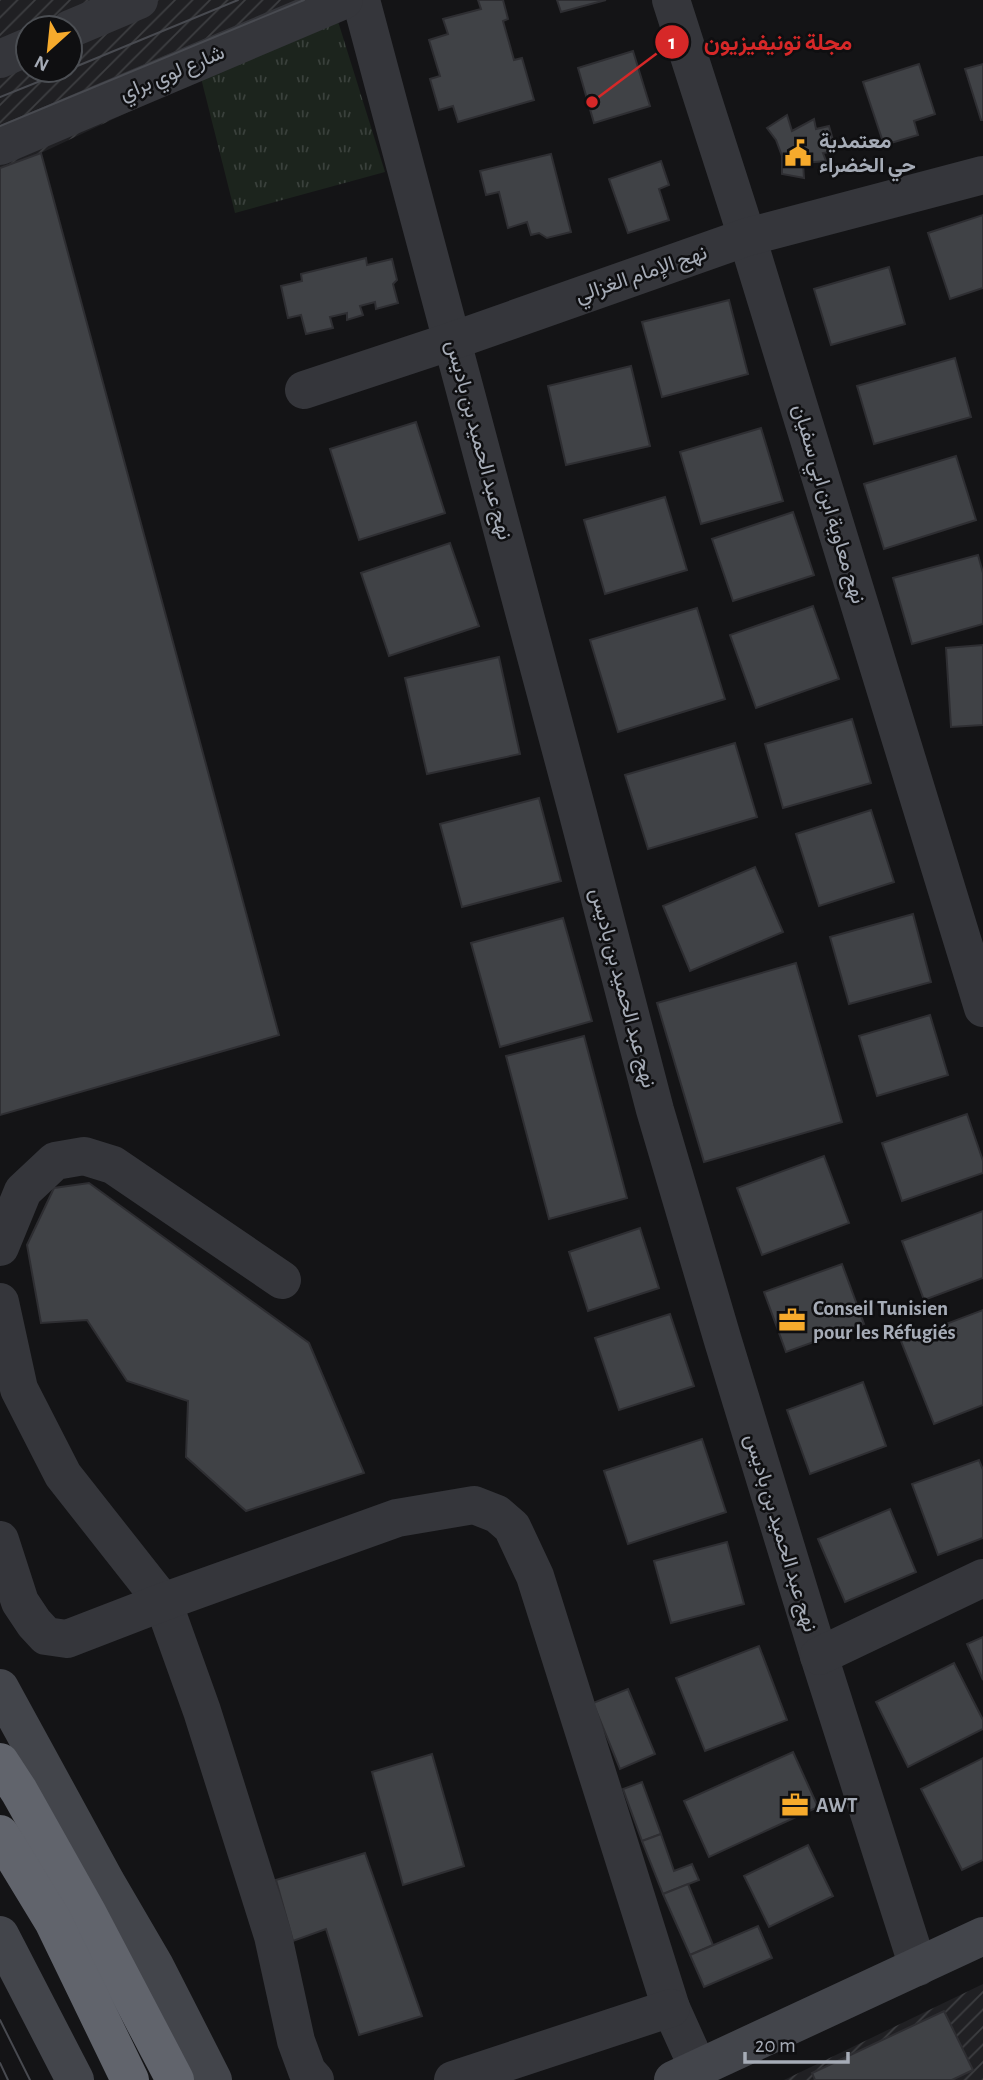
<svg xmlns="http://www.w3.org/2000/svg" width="983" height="2080" font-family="'Alegreya Sans',Vazirmatn,sans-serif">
<defs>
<pattern id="industrial-furrows" width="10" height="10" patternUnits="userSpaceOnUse" patternTransform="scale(1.75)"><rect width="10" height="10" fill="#202023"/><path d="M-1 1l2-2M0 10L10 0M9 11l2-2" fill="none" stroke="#3d3e41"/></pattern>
<pattern id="grass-tufts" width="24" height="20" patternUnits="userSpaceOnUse" patternTransform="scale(1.75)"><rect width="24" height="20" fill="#1c241d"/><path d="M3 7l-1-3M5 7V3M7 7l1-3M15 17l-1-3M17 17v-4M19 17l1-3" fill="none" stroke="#3a413c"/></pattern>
</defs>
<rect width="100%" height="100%" fill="#141416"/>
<!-- industrial -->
<g fill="url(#industrial-furrows)" fill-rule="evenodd">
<path d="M0 0H375L201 78 41 153 0 168ZM28 28H70V70H28Z"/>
<path d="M983 1984V2080H784Z"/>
</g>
<!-- grass -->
<path fill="url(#grass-tufts)" d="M336 15 385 172 235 213 201 78Z"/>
<!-- building -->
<g fill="#404246" stroke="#2e2e32" stroke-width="2">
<path d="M478 0H503L508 19 503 21 514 60 522 58 534 100 458 122 453 106 439 110 430 79 440 76 429 40 448 34 443 19 481 9Z"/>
<path d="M557 0H606L561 12Z"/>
<path d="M633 51 650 106 594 123 578 68Z"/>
<path d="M919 64 935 114 914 121 918 135 884 145 863 82Z"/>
<path d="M983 64V120H981L965 69Z"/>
<path d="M787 115 792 131 814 119 816 129 829 126 836 151 823 153 826 161 803 163 804 178 782 174V156L776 140 767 128Z"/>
<path d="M41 153 279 1035 0 1115V168Z"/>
<path d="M551 154 571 232 547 238 539 233 531 235 527 222 508 228 499 192 486 195 480 171Z"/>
<path d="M661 161 669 185 659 189 669 220 628 233 609 179Z"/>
<path d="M983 215V288L950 299 928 233Z"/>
<path d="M366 258 367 265 392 259 397 280 393 284 398 303 376 309 375 302 360 306 363 315 347 320V313L330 317 333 328 306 334 301 315 288 318 281 286 302 281 301 274Z"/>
<path d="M889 267 905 324 831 345 814 289Z"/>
<path d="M729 300 748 374 662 397 642 322Z"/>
<path d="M955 358 971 417 874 444 857 386Z"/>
<path d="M631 366 650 446 566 465 548 386Z"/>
<path d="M416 422 445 513 359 540 330 449Z"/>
<path d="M761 428 783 501 701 524 680 452Z"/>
<path d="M956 456 976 520 884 549 864 484Z"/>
<path d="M665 497 687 570 605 594 584 520Z"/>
<path d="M793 512 814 575 733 601 712 539Z"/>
<path d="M450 543 479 626 389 656 361 573Z"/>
<path d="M978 555 983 573V624L912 644 893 578Z"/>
<path d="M813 606 839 679 756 708 730 635Z"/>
<path d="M697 608 725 699 618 732 590 640Z"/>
<path d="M983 645V725L951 727 946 648Z"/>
<path d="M499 657 520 754 427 774 405 678Z"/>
<path d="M852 719 871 783 783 808 765 744Z"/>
<path d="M735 743 757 817 648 849 625 775Z"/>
<path d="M539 798 561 881 462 907 440 824Z"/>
<path d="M871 810 894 882 819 906 796 834Z"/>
<path d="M755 867 783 932 690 971 663 906Z"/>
<path d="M913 914 931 982 849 1004 830 937Z"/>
<path d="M563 918 592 1021 500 1047 471 943Z"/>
<path d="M796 963 842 1122 704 1162 657 1003Z"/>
<path d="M930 1015 948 1075 877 1096 859 1036Z"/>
<path d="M584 1036 627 1198 549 1219 506 1056Z"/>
<path d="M967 1114 983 1161V1173L902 1201 882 1143Z"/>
<path d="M824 1156 849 1223 762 1255 737 1188Z"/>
<path d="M89 1183 309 1343 364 1473 246 1511 186 1457 188 1401 127 1381 87 1320 41 1323 27 1245 54 1188Z"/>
<path d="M983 1211V1278L924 1300 902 1241Z"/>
<path d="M640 1228 659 1288 588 1311 569 1252Z"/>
<path d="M842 1264 864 1324 786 1352 764 1292Z"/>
<path d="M983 1310V1405L934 1424 901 1341Z"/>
<path d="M670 1314 694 1386 619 1410 595 1338Z"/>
<path d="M863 1382 886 1446 810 1474 787 1410Z"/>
<path d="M702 1439 726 1512 628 1544 604 1471Z"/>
<path d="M979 1460 983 1470V1538L938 1555 912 1484Z"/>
<path d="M890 1509 916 1572 845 1602 818 1539Z"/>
<path d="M727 1542 744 1604 671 1623 654 1561Z"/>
<path d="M983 1637V1680L967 1644Z"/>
<path d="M759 1646 787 1720 705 1751 676 1678Z"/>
<path d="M954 1663 983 1720V1729L908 1767 876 1702Z"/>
<path d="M628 1689 655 1754 620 1769 593 1703Z"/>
<path d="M793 1752 818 1807 709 1857 684 1801Z"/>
<path d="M432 1754 464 1866 403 1885 372 1772Z"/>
<path d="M983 1758V1860L962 1870 921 1789Z"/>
<path d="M642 1782 661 1834 642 1841 623 1789Z"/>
<path d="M661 1834 674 1871 692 1864 699 1880 663 1894 642 1841Z"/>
<path d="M808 1845 833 1896 769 1927 744 1876Z"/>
<path d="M365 1853 422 2016 359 2035 326 1929 293 1941 276 1880Z"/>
<path d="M688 1884 713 1945 690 1955 663 1894Z"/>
<path d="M758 1926 772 1958 704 1987 690 1955Z"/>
<path d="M944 2011 973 2070 952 2080H815L812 2073Z"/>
</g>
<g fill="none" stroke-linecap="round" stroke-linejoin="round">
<!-- street -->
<g stroke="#35363b" stroke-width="38">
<path d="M361 0 578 814 655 1110 723 1341 819 1656 918 1967"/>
<path d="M671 0 747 237 983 1008"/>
<path d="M70 29 139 0"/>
<path d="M0 59 28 47"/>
<path d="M0 146 344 0"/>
<path d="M304 390 452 341 747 237 983 175"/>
<path d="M0 1247 23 1191 55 1161 84 1156 113 1165 282 1280"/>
<path d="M0 1302 19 1389 63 1475 163 1602 202 1711 273 1936 296 2041 307 2071 315 2080"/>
<path d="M0 1540 20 1602 34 1623 46 1636 67 1639 163 1602 397 1518 474 1505 497 1514 512 1527 535 1576 671 2008 698 2068"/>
<path d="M819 1656 983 1578"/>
<path d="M453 2080 671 2008"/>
</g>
<!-- secondary -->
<g stroke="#43454b" stroke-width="38">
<path d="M0 1688 106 1882 155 1966 213 2080"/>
<path d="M0 1935 75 2080"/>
<path d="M673 2080 983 1936"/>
</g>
<!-- highway -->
<g stroke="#61646c" stroke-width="38">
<path d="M0 1762 19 1791 88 1914 175 2080"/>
<path d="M0 1834 53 1921 130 2080"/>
</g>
<!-- tram -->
<g stroke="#484a50" stroke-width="2">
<path d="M70 69 238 0"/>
<path d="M0 97 68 70"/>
<path d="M0 126 304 0"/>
<path d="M0 2020 30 2080"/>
<path d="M0 2063 8 2080"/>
</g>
</g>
<!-- icons -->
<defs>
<symbol id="civic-bare" viewBox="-9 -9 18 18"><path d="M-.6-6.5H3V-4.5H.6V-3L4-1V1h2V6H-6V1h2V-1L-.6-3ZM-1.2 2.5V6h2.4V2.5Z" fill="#f6aa2c" stroke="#0f0f11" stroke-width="2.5" paint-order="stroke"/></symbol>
<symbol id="office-bare" viewBox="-9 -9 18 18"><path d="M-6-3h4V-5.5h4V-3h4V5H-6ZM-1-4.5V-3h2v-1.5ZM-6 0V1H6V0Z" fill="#f6aa2c" stroke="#0f0f11" stroke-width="2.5" paint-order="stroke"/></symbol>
</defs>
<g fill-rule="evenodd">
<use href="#civic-bare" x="779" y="134" width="38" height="38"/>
<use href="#office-bare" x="773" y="1301" width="38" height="38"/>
<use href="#office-bare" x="776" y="1786" width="38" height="38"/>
</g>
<g text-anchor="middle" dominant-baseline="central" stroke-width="5" stroke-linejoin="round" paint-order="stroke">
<!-- street labels -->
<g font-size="21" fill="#a6acb7" stroke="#0f0f11">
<text transform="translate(172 73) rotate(-23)">شارع لوي براي</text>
<text transform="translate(641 274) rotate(-19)">نهج الإمام الغزالي</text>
<text transform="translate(479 440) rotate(75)">نهج عبد الحميد بن باديس</text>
<text transform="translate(829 504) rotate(73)">نهج معاوية ابن ابي سفيان</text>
<text transform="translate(623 988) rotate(75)">نهج عبد الحميد بن باديس</text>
<text transform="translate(781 1533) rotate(73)">نهج عبد الحميد بن باديس</text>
</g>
<!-- poi labels -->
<g font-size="21" font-weight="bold" fill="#a6acb7" stroke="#0f0f11" text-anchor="start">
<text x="819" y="141">معتمدية<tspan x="819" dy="24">حي الخضراء</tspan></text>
<text x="813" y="1308">Conseil Tunisien<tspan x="813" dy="24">pour les Réfugiés</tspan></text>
<text x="816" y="1805">AWT</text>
</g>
</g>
<!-- callouts -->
<path fill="none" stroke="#d62828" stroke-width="2.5" d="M592 102L672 42"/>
<g fill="#d62828" stroke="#0f0f11" stroke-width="2.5">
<circle cx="592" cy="102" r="7"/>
<circle cx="672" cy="42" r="18"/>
</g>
<g font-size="21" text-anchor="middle" font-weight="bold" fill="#fff">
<text x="672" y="49">1</text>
</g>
<g font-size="23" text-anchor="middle" font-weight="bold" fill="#d62828" stroke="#0f0f11" stroke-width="5" stroke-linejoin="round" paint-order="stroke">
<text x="778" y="50">مجلة تونيفيزيون</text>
</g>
<!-- north arrow -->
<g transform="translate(49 49) rotate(207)"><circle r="33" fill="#0f0f11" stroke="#4b4e53" stroke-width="2"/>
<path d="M0-5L12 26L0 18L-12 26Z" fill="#f6aa2c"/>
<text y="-10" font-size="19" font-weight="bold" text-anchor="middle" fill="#a6acb7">N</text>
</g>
<!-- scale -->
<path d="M745 2052v10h103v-10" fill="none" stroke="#a6acb7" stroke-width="3.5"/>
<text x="755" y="2052" font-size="21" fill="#a6acb7" stroke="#0f0f11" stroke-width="5" paint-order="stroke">20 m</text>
</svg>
